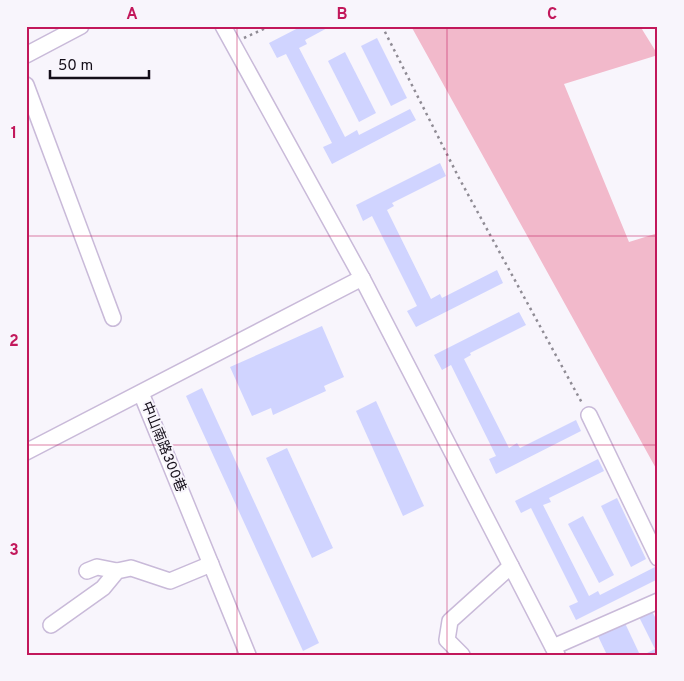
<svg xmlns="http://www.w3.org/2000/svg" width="684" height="681" font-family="Overpass,'Noto Sans TC',sans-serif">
<rect width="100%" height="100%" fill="#f8f5fc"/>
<!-- green -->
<path fill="#f2b9cb" d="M411 26H640L658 55 564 84 629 242 658 233V472Z"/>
<!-- building -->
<g fill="#d0d4ff">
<path d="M302 26H331L305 40 307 44 299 48 345 137 357 130 359 135 410 109 416 120 332 164 323 147 332 143 286 54 277 58 269 43Z"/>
<path d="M377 38 407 98 391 106 361 46Z"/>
<path d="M345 52 376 113 359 122 328 61Z"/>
<path d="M440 163 446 176 392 203 394 206 387 210 431 299 440 294 442 298 497 270 503 283 416 327 407 311 417 306 372 216 363 221 356 205Z"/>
<path d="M519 312 526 325 470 353 471 355 464 359 509 448 517 443 520 448 576 420 581 431 496 474 489 459 496 456 451 365 442 370 434 355Z"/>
<path d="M322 326 344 377 324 386 326 391 273 415 271 408 252 416 230 367Z"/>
<path d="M202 388 319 643 303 651 186 396Z"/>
<path d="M376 401 424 506 403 516 356 411Z"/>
<path d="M287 448 333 548 312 558 266 458Z"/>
<path d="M598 459 604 471 549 498 551 502 543 505 589 596 598 591 600 595 655 567 658 572V579L576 620 569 606 578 602 531 508 521 513 515 501Z"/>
<path d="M617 498 646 559 631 567 601 506Z"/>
<path d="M583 516 614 575 599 583 568 524Z"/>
<path d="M651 609 658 623V655H643L655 649 638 615Z"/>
<path d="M624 621 640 655H607L597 634Z"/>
</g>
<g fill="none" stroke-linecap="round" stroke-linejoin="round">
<defs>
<g id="minor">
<path d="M26 55 81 26"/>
<path d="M26 85 113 318"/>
<path d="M362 278 557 655"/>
<path d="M141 393 248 655"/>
<path d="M589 415 658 558"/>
<path d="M26 452 362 278 223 26"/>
<path d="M87 571 97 567 117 571"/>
<path d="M51 625 103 588 117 571 131 568 170 581 211 564"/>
<path d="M553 647 658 601"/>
<path d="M462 655 447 640 450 621 511 566"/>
</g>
</defs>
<!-- minor casing -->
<use href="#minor" stroke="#c9bad9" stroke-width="18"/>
<!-- path -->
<g stroke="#8f8b94" stroke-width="2.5" stroke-dasharray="2.5 4" stroke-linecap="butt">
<path d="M382 26 459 178 582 403"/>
<path d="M244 38 270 26"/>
</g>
<!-- minor -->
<use href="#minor" stroke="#fff" stroke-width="15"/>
</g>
<!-- grid -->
<path fill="none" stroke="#c2185b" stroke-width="1" stroke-opacity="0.55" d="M237 26V655M447 26V655M26 236H658M26 445H658"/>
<g text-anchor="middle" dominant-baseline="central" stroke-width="4" stroke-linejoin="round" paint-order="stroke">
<!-- street labels -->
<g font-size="14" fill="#140e19" stroke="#f8f5fc">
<text transform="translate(163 447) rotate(68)">中山南路300巷</text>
</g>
</g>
<!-- border -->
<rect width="684" height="681" fill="none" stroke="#f8f5fc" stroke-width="55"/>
<!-- scale -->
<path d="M50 70v8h99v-8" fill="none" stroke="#140e19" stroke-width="2.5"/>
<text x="58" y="70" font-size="15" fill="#140e19" stroke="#f8f5fc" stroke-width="4" paint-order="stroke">50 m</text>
<rect x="28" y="28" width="628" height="626" fill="none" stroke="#c2185b" stroke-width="2"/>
<g font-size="16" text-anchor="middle" font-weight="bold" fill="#c2185b">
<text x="132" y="19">A</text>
<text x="342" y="19">B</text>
<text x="552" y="19">C</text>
<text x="14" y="138">1</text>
<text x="14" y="346">2</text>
<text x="14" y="555">3</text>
</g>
</svg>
